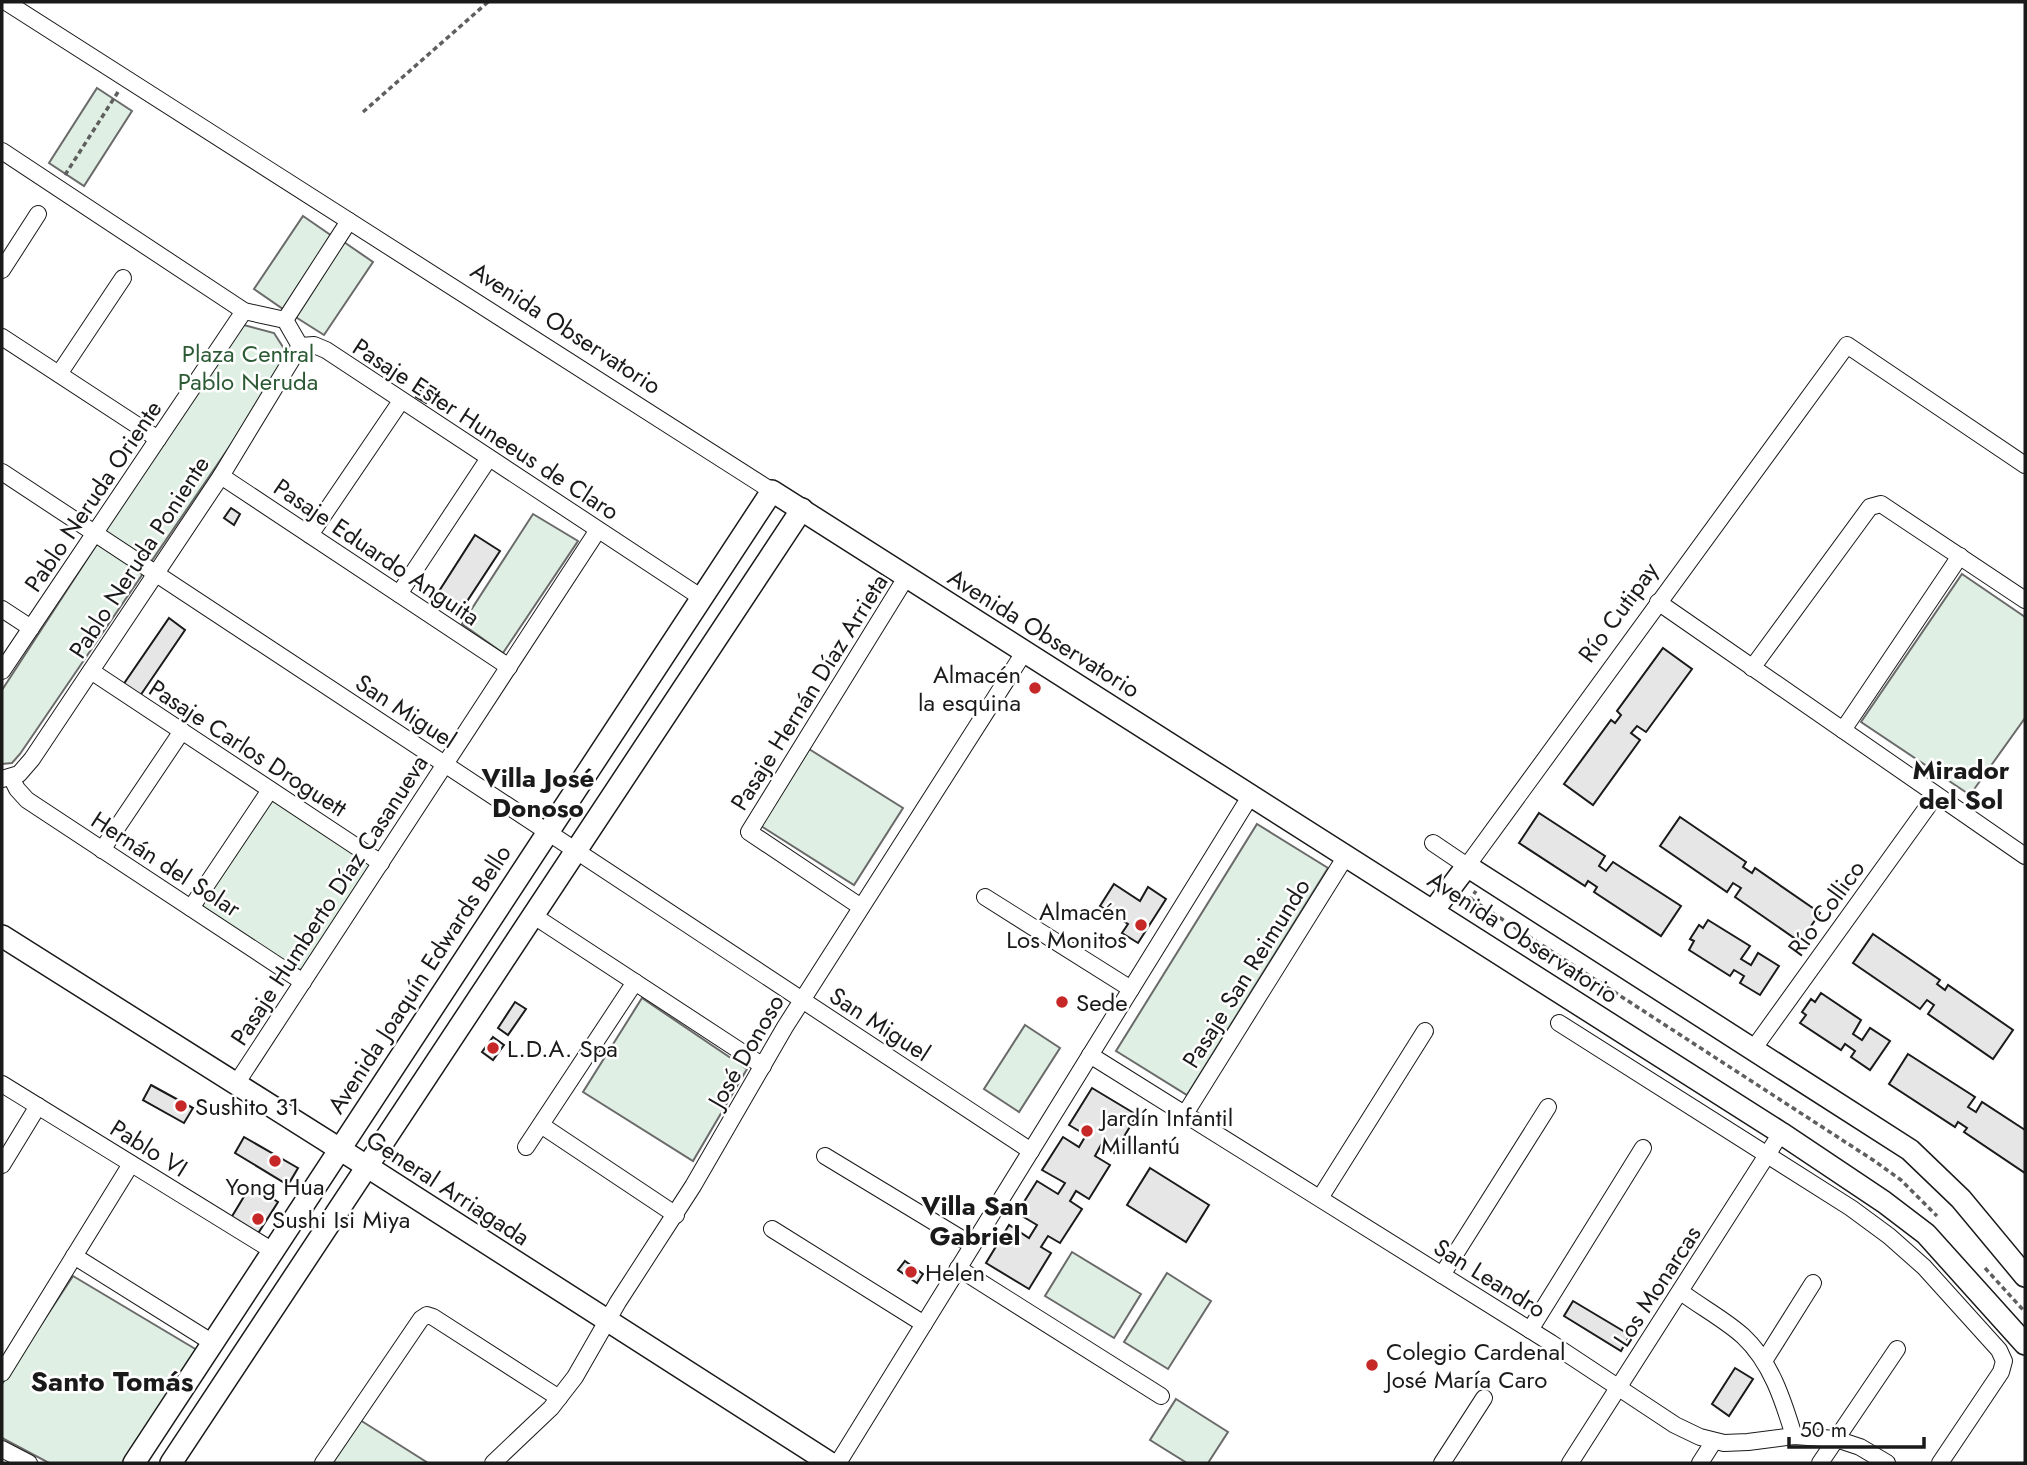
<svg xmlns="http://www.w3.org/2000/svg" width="2027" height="1465" font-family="Jost,sans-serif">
<rect width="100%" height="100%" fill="#fff"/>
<!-- green -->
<g fill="#e0efe3" stroke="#6a6a6a" stroke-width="2">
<path d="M97 88 132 111 84 186 49 163Z"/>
<path d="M303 216 332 236 283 309 254 289Z"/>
<path d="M344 242 373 262 324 335 294 316Z"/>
<path d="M240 324 274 333 290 358 20 754 12 763 2 764V690Z"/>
<path d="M533 514 578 541 503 653 462 624Z"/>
<path d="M1962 574 2025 617V718L1970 795 1861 722Z"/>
<path d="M809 749 903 808 854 885 761 826Z"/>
<path d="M276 797 373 867 307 968 299 970 203 908 202 900 268 800Z"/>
<path d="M1257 824 1328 868 1187 1095 1116 1051Z"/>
<path d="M642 998 747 1069 693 1161 583 1092Z"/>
<path d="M1025 1025 1060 1048 1019 1112 984 1089Z"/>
<path d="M1072 1252 1141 1294 1114 1338 1045 1296Z"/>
<path d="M1167 1273 1211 1301 1168 1369 1124 1342Z"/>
<path d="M73 1276 197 1350 123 1463H49L2 1438V1384Z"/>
<path d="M1176 1399 1228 1432 1208 1463H1187L1150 1440Z"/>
<path d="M360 1420 428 1463H331Z"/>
</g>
<!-- building -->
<g fill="#e6e6e6" stroke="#1a1a1a" stroke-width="2">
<path d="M426 383 436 389 426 403 416 397Z"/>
<path d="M231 508 240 514 234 525 224 518Z"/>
<path d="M475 535 500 551 458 615 434 599Z"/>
<path d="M169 618 185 630 140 696 123 685Z"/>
<path d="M1663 648 1692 669 1646 732 1637 726 1631 733 1640 740 1593 805 1564 784 1611 720 1615 723 1621 715 1617 711Z"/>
<path d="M1539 813 1605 856 1599 866 1606 871 1613 862 1681 906 1661 936 1594 892 1597 887 1588 881 1585 886 1519 843Z"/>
<path d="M1680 817 1746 862 1743 867 1752 873 1755 868 1820 913 1800 942 1735 897 1741 888 1733 883 1727 892 1660 846Z"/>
<path d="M1114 884 1140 901 1148 887 1166 899 1138 943 1122 933 1128 924 1100 906Z"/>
<path d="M1708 920 1750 946 1741 959 1751 965 1758 953 1779 966 1760 995 1740 983 1744 976 1734 970 1730 976 1689 950 1694 941 1690 939 1699 925 1703 928Z"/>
<path d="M1873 934 1940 980 1937 984 1945 990 1948 985 2013 1030 1993 1059 1928 1014 1934 1005 1927 1000 1920 1009 1853 963Z"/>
<path d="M1821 993 1861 1020 1853 1034 1862 1040 1870 1028 1890 1041 1870 1070 1851 1057 1855 1051 1845 1044 1841 1050 1800 1023 1806 1015 1802 1012 1811 999 1815 1002Z"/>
<path d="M515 1002 526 1009 508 1035 498 1028Z"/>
<path d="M493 1037 504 1045 493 1060 482 1052Z"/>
<path d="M1908 1054 1975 1097 1968 1107 1976 1112 1982 1102 2025 1130V1173L1964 1132 1967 1128 1958 1122 1955 1127 1889 1084Z"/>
<path d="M151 1085 193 1108 184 1123 143 1100Z"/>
<path d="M1092 1088 1137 1115 1114 1153 1101 1145 1095 1156 1110 1165 1089 1199 1076 1191 1070 1201 1082 1209 1060 1243 1048 1236 1041 1247 1051 1253 1029 1289 986 1263 1009 1225 1029 1238 1037 1225 1017 1213 1037 1181 1058 1194 1065 1183 1042 1170 1063 1137 1079 1147 1086 1135 1069 1125Z"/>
<path d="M244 1137 298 1168 288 1185 235 1153Z"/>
<path d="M1150 1168 1209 1205 1186 1242 1127 1205Z"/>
<path d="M251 1185 278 1202 257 1235 231 1218Z"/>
<path d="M905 1261 923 1274 917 1283 898 1270Z"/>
<path d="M1573 1301 1630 1335 1621 1351 1564 1316Z"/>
<path d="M1735 1368 1753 1379 1729 1416 1712 1404Z"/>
</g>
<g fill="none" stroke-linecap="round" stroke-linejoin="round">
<defs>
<g id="minor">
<path d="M6 2 772 491"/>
<path d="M2 151 244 311 285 320 300 346"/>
<path d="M2 270 38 214"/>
<path d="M285 320 349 221"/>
<path d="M2 337 158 439"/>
<path d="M300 346 314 345 326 350 702 598"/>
<path d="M59 374 123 278"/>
<path d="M2 472 1031 1151"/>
<path d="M221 476 509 667"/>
<path d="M310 535 401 401"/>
<path d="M399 594 489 458"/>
<path d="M1658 602 2025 856"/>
<path d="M2 609 31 628"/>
<path d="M1752 668 1870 507 1881 504 2025 600"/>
<path d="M2 671 244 311"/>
<path d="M91 671 381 863"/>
<path d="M1843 730 1960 556"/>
<path d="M11 777 17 789 27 800 303 982"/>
<path d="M2 779 19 774 32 759 221 476 300 346"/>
<path d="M1433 843 1467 866 1847 345 2025 465"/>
<path d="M102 850 182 731"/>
<path d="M985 897 1131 989"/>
<path d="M861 907 749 832 907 576"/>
<path d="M191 908 270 790"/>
<path d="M534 916 763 1066"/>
<path d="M1559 1023 1851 1208 1889 1236 1924 1267 1999 1350 2004 1361 2001 1372 1940 1463"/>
<path d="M1754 1048 1936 795"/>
<path d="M1090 1055 1551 1343 1675 1425 1700 1437 1724 1443 1748 1442 1794 1436 1836 1439 1860 1447 1887 1463"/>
<path d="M2 1084 273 1251"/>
<path d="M236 1084 598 530"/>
<path d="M1185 1114 1346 856"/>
<path d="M541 1125 676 1215"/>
<path d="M526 1147 635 982"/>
<path d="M825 1156 972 1245"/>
<path d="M2 1165 38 1106"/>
<path d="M1320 1198 1425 1031"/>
<path d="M772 1229 924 1324"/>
<path d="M74 1256 213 1343"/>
<path d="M958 1268 1161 1396"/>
<path d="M1442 1275 1548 1107"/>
<path d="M1681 1292C1701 1307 1724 1319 1743 1336 1771 1362 1783 1400 1794 1436"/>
<path d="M1530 1330 1643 1148"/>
<path d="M1764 1361 1813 1283"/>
<path d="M2 1373 131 1164"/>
<path d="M2 1449 29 1463"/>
<path d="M323 1463 421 1319 427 1315 433 1317 559 1398"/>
<path d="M493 1463 551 1408 575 1377 618 1302 693 1186 785 1027 1025 651"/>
<path d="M838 1463 1251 795"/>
<path d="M1442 1463 1484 1398"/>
<path d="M1570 1463 1781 1133"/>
<path d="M1700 1463 1714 1441"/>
<path d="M1820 1463 1897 1349"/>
</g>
<g id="tertiary">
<path d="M1433 911 1467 866 1910 1150 1961 1199 2025 1276"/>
<path d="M2 936 368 1167 830 1463"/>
<path d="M134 1463 772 491 1781 1133 1884 1202 1926 1234 2025 1344"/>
<path d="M171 1463 802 509"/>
</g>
</defs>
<!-- minor casing -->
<use href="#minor" stroke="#1a1a1a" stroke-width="18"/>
<!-- tertiary casing -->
<use href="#tertiary" stroke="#1a1a1a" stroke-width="24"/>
<!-- path -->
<g stroke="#5f5f5f" stroke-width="3.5" stroke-dasharray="5 3.5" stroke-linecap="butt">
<path d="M363 112 488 2"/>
<path d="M65 175 118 92"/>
<path d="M1471 899 1873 1160 1901 1180 1937 1216"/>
<path d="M1464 908 1476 891"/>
<path d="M1985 1268 2025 1312"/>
</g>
<!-- minor -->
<use href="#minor" stroke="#fff" stroke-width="16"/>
<!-- tertiary -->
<use href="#tertiary" stroke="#fff" stroke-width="21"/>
</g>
<!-- markers -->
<g fill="#c62828" stroke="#fff" stroke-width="2.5">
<circle cx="1035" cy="688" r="7"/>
<circle cx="1141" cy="925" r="7"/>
<circle cx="1062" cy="1002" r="7"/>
<circle cx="493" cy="1048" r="7"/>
<circle cx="181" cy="1106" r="7"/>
<circle cx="1087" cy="1131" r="7"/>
<circle cx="275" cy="1161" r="7"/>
<circle cx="258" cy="1219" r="7"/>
<circle cx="911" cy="1272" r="7"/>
<circle cx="1372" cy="1365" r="7"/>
</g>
<g text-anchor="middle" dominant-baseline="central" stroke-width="5" stroke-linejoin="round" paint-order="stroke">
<!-- street labels -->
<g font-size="24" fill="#1a1a1a" stroke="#fff">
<text transform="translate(566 328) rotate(33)">Avenida Observatorio</text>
<text transform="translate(486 429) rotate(33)">Pasaje Ester Huneeus de Claro</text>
<text transform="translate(93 496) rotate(-56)">Pablo Neruda Oriente</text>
<text transform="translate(377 552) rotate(34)">Pasaje Eduardo Anguita</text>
<text transform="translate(139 557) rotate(-57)">Pablo Neruda Poniente</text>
<text transform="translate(1618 612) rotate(-54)">Río Cutipay</text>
<text transform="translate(1044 633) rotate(32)">Avenida Observatorio</text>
<text transform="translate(809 692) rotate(-58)">Pasaje Hernán Díaz Arrieta</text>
<text transform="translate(406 711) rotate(33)">San Miguel</text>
<text transform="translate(248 748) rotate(33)">Pasaje Carlos Droguett</text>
<text transform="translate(166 864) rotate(33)">Hernán del Solar</text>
<text transform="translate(329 900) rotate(-57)">Pasaje Humberto Díaz Casanueva</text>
<text transform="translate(1826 908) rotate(-54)">Río Collico</text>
<text transform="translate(1523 937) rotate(33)">Avenida Observatorio</text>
<text transform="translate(1246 973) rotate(-58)">Pasaje San Reimundo</text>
<text transform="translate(419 979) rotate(-57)">Avenida Joaquín Edwards Bello</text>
<text transform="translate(880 1024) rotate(33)">San Miguel</text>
<text transform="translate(746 1051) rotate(-60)">José Donoso</text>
<text transform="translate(149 1148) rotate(32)">Pablo VI</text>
<text transform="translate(448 1188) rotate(33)">General Arriagada</text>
<text transform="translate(1490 1278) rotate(32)">San Leandro</text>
<text transform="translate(1657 1286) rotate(-57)">Los Monarcas</text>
</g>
<!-- park labels -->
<g font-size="24" fill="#2b5a34" stroke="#fff">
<text x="248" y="353">Plaza Central<tspan x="248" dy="28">Pablo Neruda</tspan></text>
</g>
<!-- poi labels -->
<g font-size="24" fill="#1a1a1a" stroke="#fff" text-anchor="start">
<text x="1021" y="674" text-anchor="end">Almacén<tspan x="1021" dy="28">la esquina</tspan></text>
<text x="1127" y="911" text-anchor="end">Almacén<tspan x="1127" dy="28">Los Monitos</tspan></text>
<text x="1076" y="1002">Sede</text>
<text x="507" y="1048">L.D.A. Spa</text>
<text x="195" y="1106">Sushito 31</text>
<text x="1101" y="1117">Jardín Infantil<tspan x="1101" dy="28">Millantú</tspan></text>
<text x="275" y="1186" text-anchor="middle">Yong Hua</text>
<text x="272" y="1219">Sushi Isi Miya</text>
<text x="925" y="1272">Helen</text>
<text x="1386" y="1351">Colegio Cardenal<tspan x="1386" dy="28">José María Caro</tspan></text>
</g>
<!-- neighbourhood labels -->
<g font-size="26" font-weight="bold" fill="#1a1a1a" stroke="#fff">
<text x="1961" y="770">Mirador<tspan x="1961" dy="30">del Sol</tspan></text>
<text x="538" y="778">Villa José<tspan x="538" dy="30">Donoso</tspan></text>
<text x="975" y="1206">Villa San<tspan x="975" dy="30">Gabriel</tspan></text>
</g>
<!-- quarter labels -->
<g font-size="28" font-weight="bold" fill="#1a1a1a" stroke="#fff">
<text x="112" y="1381">Santo Tomás</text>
</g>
</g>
<!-- border -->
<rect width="2027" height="1465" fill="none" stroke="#1a1a1a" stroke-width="7"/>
<!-- scale -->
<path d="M1789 1437v10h135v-10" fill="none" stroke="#1a1a1a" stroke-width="3.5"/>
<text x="1800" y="1437" font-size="21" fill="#1a1a1a" stroke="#ffffff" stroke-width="5" paint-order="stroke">50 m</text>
</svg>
